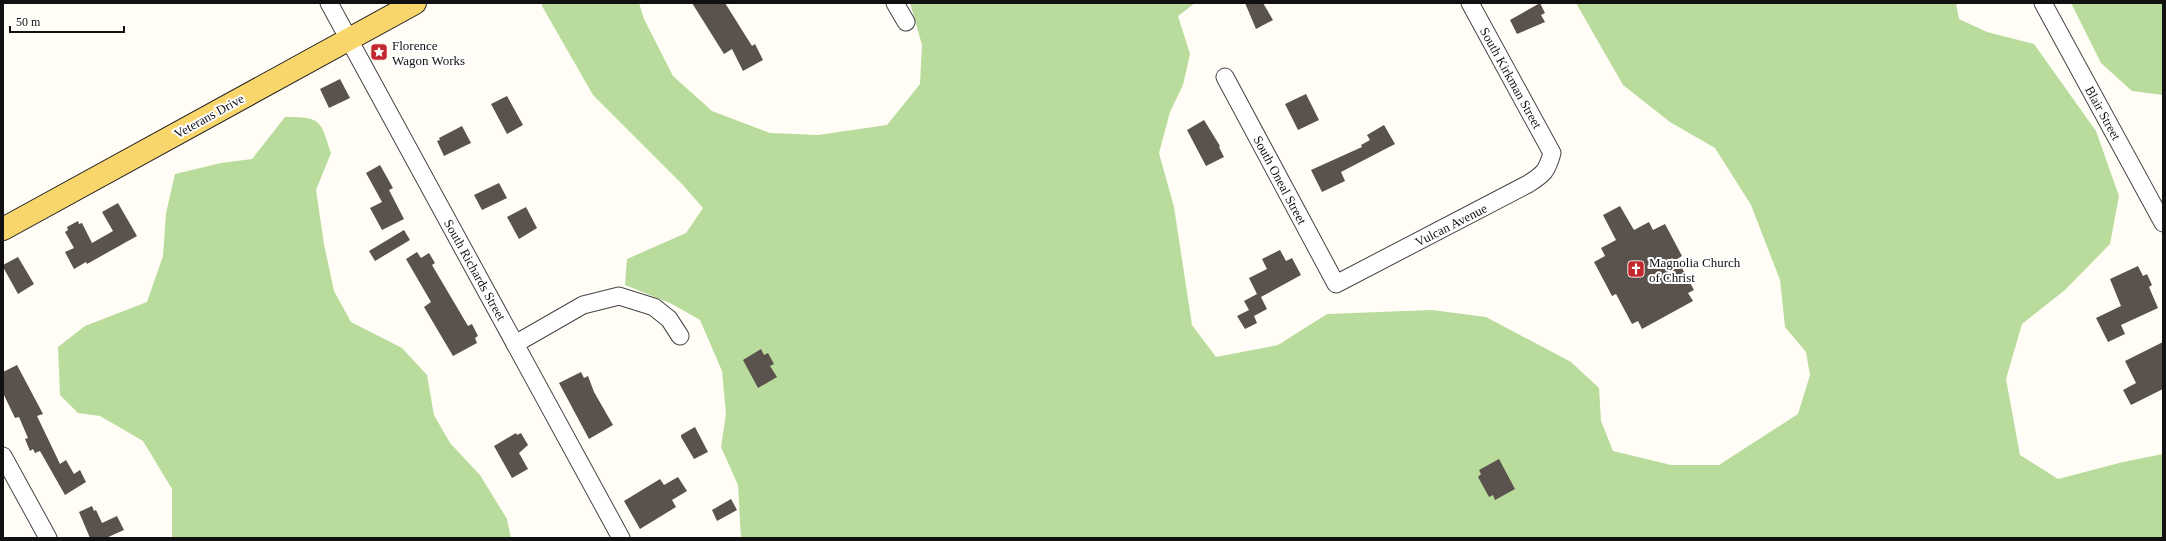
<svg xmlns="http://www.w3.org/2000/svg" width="2166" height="541" font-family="'Times New Roman',serif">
<rect width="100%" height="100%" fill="#fffdf5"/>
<!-- forest -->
<g fill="#b9dc9c">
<path d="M542 3H639L644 19 673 76 712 111 770 133 818 135 887 125 920 84 922 45 910 3H1195L1178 16 1190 54 1183 85 1170 112 1159 153 1174 207 1192 325 1216 357 1278 345 1327 314 1432 310 1486 317 1571 362 1599 388 1601 421 1613 451 1671 465H1719L1798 414 1810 375 1806 352 1785 327 1780 280 1751 205 1715 148 1670 122 1623 85 1576 3H1956L1959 19 1987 32 2034 44 2096 131 2119 196 2110 244 2065 290 2022 324 2006 379 2020 455 2058 479 2123 462 2163 454V538H741L738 485 721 447 726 414 722 371 700 320 672 304 625 285 627 259 686 233 703 208 682 184 593 95 542 6Z"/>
<path d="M2071 3H2163V95L2132 91 2101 63Z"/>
<path d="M285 117C322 117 320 120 331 153L316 190 324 244 334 291 351 322 402 348 427 375 434 415 450 443 480 475 507 519 511 538H172V489L143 441 100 416 78 413 60 395 58 347 85 326 147 302 163 256 166 213 175 174 221 163 252 159Z"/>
</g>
<!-- building -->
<g fill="#5a524d">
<path d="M692 3H725L752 46 755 44 763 60 743 71 732 49 724 54Z"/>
<path d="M1245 3H1263L1273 20 1256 29Z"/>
<path d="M1540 3 1545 13 1541 15 1545 22 1517 34 1510 20Z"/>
<path d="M340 79 350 98 329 108 320 89Z"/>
<path d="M1306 94 1319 120 1298 130 1285 104Z"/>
<path d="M507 96 523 125 507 134 491 104Z"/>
<path d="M1204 120 1220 146 1219 147 1224 157 1206 166 1187 130Z"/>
<path d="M1384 125 1395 144 1341 172 1345 181 1322 192 1311 170 1362 147 1361 145 1370 140 1367 135Z"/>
<path d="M462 126 471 143 444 156 437 141 440 140 439 138Z"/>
<path d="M380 165 393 188 389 190 404 219 382 230 370 208 382 202 366 173Z"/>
<path d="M499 183 507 198 482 210 474 195Z"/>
<path d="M118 203 137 236 87 264 86 262 74 269 65 252 74 248 65 232 68 230 67 227 78 221 79 224 82 223 92 243 113 231 102 212Z"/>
<path d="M1620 206 1634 230 1649 222 1653 230 1665 224 1682 256 1677 259 1694 290 1688 293 1693 301 1642 329 1638 321 1632 324 1616 294 1612 296 1594 262 1605 256 1601 248 1616 240 1603 215Z"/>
<path d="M526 207 537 228 519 239 507 217Z"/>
<path d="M404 230 410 240 375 261 369 251Z"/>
<path d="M1280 250 1286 261 1292 258 1301 275 1261 297 1267 309 1254 316 1257 323 1245 329 1237 316 1249 310 1244 301 1257 294 1249 278 1267 269 1262 259Z"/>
<path d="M417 252 421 258 429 253 435 263 432 265 468 326 472 324 478 336 475 338 477 343 453 356 424 307 431 302 406 259Z"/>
<path d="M18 257 34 284 18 294 3 267V265Z"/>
<path d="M2138 266 2143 276 2147 274 2152 285 2149 287 2158 308 2121 325 2125 334 2108 342 2096 318 2121 306 2110 279Z"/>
<path d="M2163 342V389L2131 405 2123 390 2136 383 2125 361Z"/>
<path d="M761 349 764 355 768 353 774 364 770 366 777 377 758 388 743 360Z"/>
<path d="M17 365 43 414 37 416 60 464 66 460 74 474 80 470 86 482 65 495 40 451 35 453 33 449 30 451 25 439 28 438 19 417 15 418 3 393V372Z"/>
<path d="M581 372 584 378 588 376 594 392 613 425 589 439 559 383Z"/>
<path d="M695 427 708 452 694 459 681 437V435Z"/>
<path d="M516 433 517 435 521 433 528 445 519 453 528 469 512 478 494 446Z"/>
<path d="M1499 459 1515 489 1495 500 1493 495 1489 497 1478 477 1481 474 1479 470Z"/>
<path d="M678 477 687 491 672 500 676 507 640 529 624 501 660 479 664 485Z"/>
<path d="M731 499 737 510 717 521 712 510Z"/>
<path d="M92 506 94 511 96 510 102 523 117 516 124 530 106 538H90L79 512Z"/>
</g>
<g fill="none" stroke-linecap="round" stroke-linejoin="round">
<defs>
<g id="minor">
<path d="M329 3 621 538"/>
<path d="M895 3 906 22"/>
<path d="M2043 3 2163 223"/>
<path d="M1225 77 1336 284 1528 184C1544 174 1547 171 1552 153L1470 3"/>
<path d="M515 344 583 305 619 296 654 307 669 319 680 336"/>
<path d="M3 456 48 538"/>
</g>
<path id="primary" d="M3 229 415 3"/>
</defs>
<!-- minor casing -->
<use href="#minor" stroke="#444" stroke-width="19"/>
<!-- primary casing -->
<use href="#primary" stroke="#222" stroke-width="24"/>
<!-- minor -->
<use href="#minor" stroke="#fff" stroke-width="17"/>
<!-- primary -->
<use href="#primary" stroke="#f9d66b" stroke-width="22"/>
</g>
<!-- icons -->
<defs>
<symbol id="sight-square" viewBox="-11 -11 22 22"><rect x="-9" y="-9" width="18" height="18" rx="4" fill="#c4262e" stroke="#fff"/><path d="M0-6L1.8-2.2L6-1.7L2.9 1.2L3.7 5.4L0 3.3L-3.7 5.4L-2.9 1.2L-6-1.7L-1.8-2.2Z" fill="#fff"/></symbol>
<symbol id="church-square" viewBox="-11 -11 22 22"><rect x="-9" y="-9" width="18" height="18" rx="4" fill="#c4262e" stroke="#fff"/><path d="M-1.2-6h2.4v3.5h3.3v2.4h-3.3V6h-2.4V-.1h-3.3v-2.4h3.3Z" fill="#fff"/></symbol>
</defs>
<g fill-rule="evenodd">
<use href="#sight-square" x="369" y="42" width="20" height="20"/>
<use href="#church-square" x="1626" y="259" width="20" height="20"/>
</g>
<g text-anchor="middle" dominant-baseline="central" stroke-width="4" stroke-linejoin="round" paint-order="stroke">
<!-- poi labels -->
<g font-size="13" fill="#111" stroke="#fff" text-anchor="start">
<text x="392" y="45">Florence<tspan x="392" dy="15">Wagon Works</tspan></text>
<text x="1649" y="262">Magnolia Church<tspan x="1649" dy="15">of Christ</tspan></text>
</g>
<!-- street labels -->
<g font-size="13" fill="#111" stroke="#fff">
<text transform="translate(1511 78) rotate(61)">South Kirkman Street</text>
<text transform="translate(2103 113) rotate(61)">Blair Street</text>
<text transform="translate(209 116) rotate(-29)">Veterans Drive</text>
<text transform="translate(1280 180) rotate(62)">South Oneal Street</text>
<text transform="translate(1451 225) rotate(-27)">Vulcan Avenue</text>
<text transform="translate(475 270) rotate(61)">South Richards Street</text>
</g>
</g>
<!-- border -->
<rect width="2166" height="541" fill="none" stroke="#111111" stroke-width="8"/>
<!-- scale -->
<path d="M10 26v6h114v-6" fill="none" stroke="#111111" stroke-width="2"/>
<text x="16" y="26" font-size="12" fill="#111111" stroke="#ffffff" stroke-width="3" paint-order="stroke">50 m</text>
</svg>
